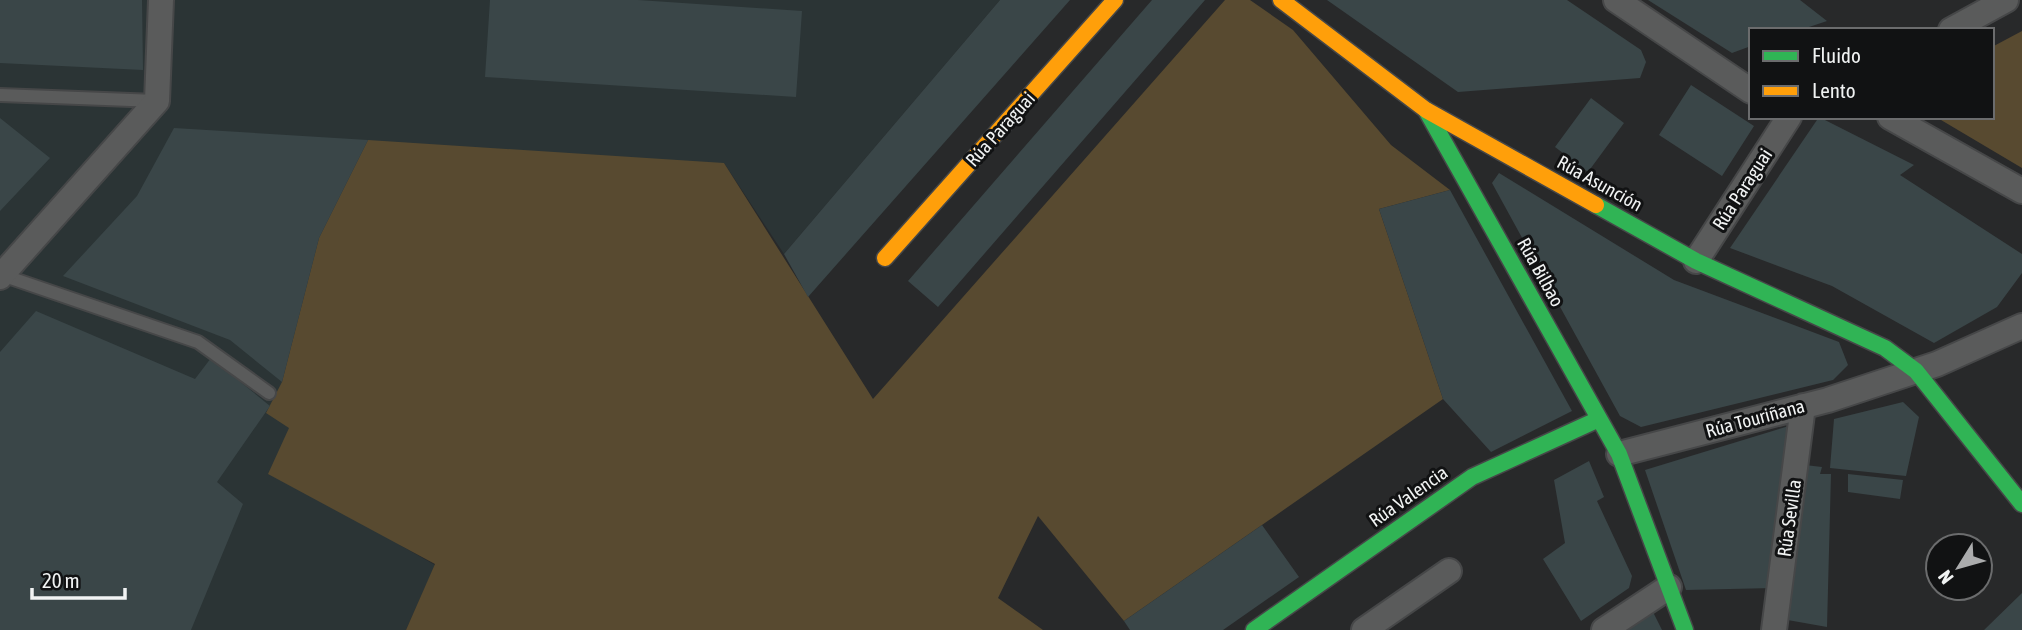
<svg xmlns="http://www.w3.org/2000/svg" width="2022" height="630" font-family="'Asap Condensed',sans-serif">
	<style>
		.built { fill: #2b3435 }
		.green { fill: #584a30 }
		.building { fill: #3a4648 }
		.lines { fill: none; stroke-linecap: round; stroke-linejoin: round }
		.lane-casing { stroke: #464748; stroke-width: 16 }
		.street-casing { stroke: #464748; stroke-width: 28 }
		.fast-casing { stroke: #464748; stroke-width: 19 }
		.slow-casing { stroke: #464748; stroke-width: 19 }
		.lane { stroke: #5a5b5b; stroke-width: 12 }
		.street { stroke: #5a5b5b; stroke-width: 24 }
		.fast { stroke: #30b455; stroke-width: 16 }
		.slow { stroke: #ff9f0a; stroke-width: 16 }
		.labels { text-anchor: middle; stroke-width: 6; stroke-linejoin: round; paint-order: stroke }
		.street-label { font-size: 19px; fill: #f1f3f3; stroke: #111213 }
	</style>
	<rect width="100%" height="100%" fill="#28292a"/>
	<path class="built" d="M0 0H1000L784 254 724 163 400 545 435 565 406 630H0Z"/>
	<path class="green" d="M1225 0H1250L1293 30 1391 145 1450 190 1379 209 1443 399 1124 621 1038 516 998 598 1043 630H406L435 564 268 474 289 428 266 413 282 382 319 238 368 140 724 163 873 399Z
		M2022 31V168L1936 117H1992V47Z"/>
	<path class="building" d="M0 0H142L143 70 0 63Z
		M490 0H638L802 11 796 97 485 77Z
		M1000 0H1070L808 297 784 254Z
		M1152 0H1205L938 307 908 281Z
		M1327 0H1567L1641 50 1646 62 1640 78 1458 92Z
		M1648 0H1800L1827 21 1800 30H1751V46L1732 53Z
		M1691 85 1754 126 1722 176 1659 135Z
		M1591 98 1624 123 1588 172 1555 147Z
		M1819 117 1914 165 1900 175 2022 254V273L1997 307 1934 343 1832 286 1730 248Z
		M0 118 50 158 0 211Z
		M174 128 368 140 319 238 282 382 230 340 63 276 137 196Z
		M1499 173 1674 280 1839 342 1848 365 1833 380 1641 427 1620 416 1492 183Z
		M1450 190 1572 411 1491 452 1443 399 1379 209Z
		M36 311 195 379 211 358 270 406 217 482 243 504 191 630H0V352Z
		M1903 402 1919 417 1906 476 1830 468 1834 419Z
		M1789 426 1773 588 1686 590 1645 470Z
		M1589 461 1604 497 1597 501 1632 576 1629 588 1581 621 1543 559 1565 543 1554 480Z
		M1805 465 1822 467 1820 474H1831L1827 627 1782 619Z
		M1848 474 1903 480 1900 499 1848 492Z
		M1262 525 1299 577 1223 630H1130L1124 621Z
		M2022 593V630H1984Z
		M1653 612 1662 630H1626Z"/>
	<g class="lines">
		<g class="lane-casing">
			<path id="lane" d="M0 95 157 101
				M2 275 198 342 269 393"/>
		</g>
		<g class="street-casing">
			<path id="street" d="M1616 0 1751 91
				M1951 30 2006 0
				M1890 117 2022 191
				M1696 261 1789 117
				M0 277 157 101 161 0
				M1619 454 1828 400 1937 364 2022 326
				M1364 630 1449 571
				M1604 630 1669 587
				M1774 630 1803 406"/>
		</g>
		<g class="fast-casing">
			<path id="fast" d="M1426 110 1619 454 1685 630
				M1596 205 1696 261 1885 348 1916 371 2022 504
				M1254 630 1472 477 1599 419"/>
		</g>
		<g class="slow-casing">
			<path id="slow" d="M1281 0 1426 110 1596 205
				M885 258 1115 0"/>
		</g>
		<use href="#lane" class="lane"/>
		<use href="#street" class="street"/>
		<use href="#fast" class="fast"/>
		<use href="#slow" class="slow"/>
	</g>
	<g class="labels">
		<g class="street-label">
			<text transform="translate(1000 129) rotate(-48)" y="7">Rúa Paraguai</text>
			<text transform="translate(1600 183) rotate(29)" y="7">Rúa Asunción</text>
			<text transform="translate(1742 189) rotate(-57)" y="7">Rúa Paraguai</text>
			<text transform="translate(1541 272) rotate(61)" y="7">Rúa Bilbao</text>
			<text transform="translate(1755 418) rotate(-15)" y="7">Rúa Touriñana</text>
			<text transform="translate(1408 496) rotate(-35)" y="7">Rúa Valencia</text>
			<text transform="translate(1789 518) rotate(-82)" y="7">Rúa Sevilla</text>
		</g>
	</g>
	<rect x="1749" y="28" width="245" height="91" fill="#111213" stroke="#6b6c6d" stroke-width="2"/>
	<rect x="1763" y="51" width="35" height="10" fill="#30b455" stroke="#6b6c6d" stroke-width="2"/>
	<text x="1812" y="63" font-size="21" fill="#f1f3f3">Fluido</text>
	<rect x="1763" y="86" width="35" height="10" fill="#ff9f0a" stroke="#6b6c6d" stroke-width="2"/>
	<text x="1812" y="98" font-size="21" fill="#f1f3f3">Lento</text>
	<g transform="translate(1959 567) rotate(233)"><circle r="33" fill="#111213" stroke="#6b6c6d" stroke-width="2"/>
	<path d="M0-5L12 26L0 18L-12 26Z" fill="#abacad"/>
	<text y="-10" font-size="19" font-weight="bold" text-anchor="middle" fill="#f1f3f3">N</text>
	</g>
	<path d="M32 588v10h93v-10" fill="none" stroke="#f1f3f3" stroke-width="3.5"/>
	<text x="42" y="588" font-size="21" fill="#f1f3f3" stroke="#111213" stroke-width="5" paint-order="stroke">20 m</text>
</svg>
